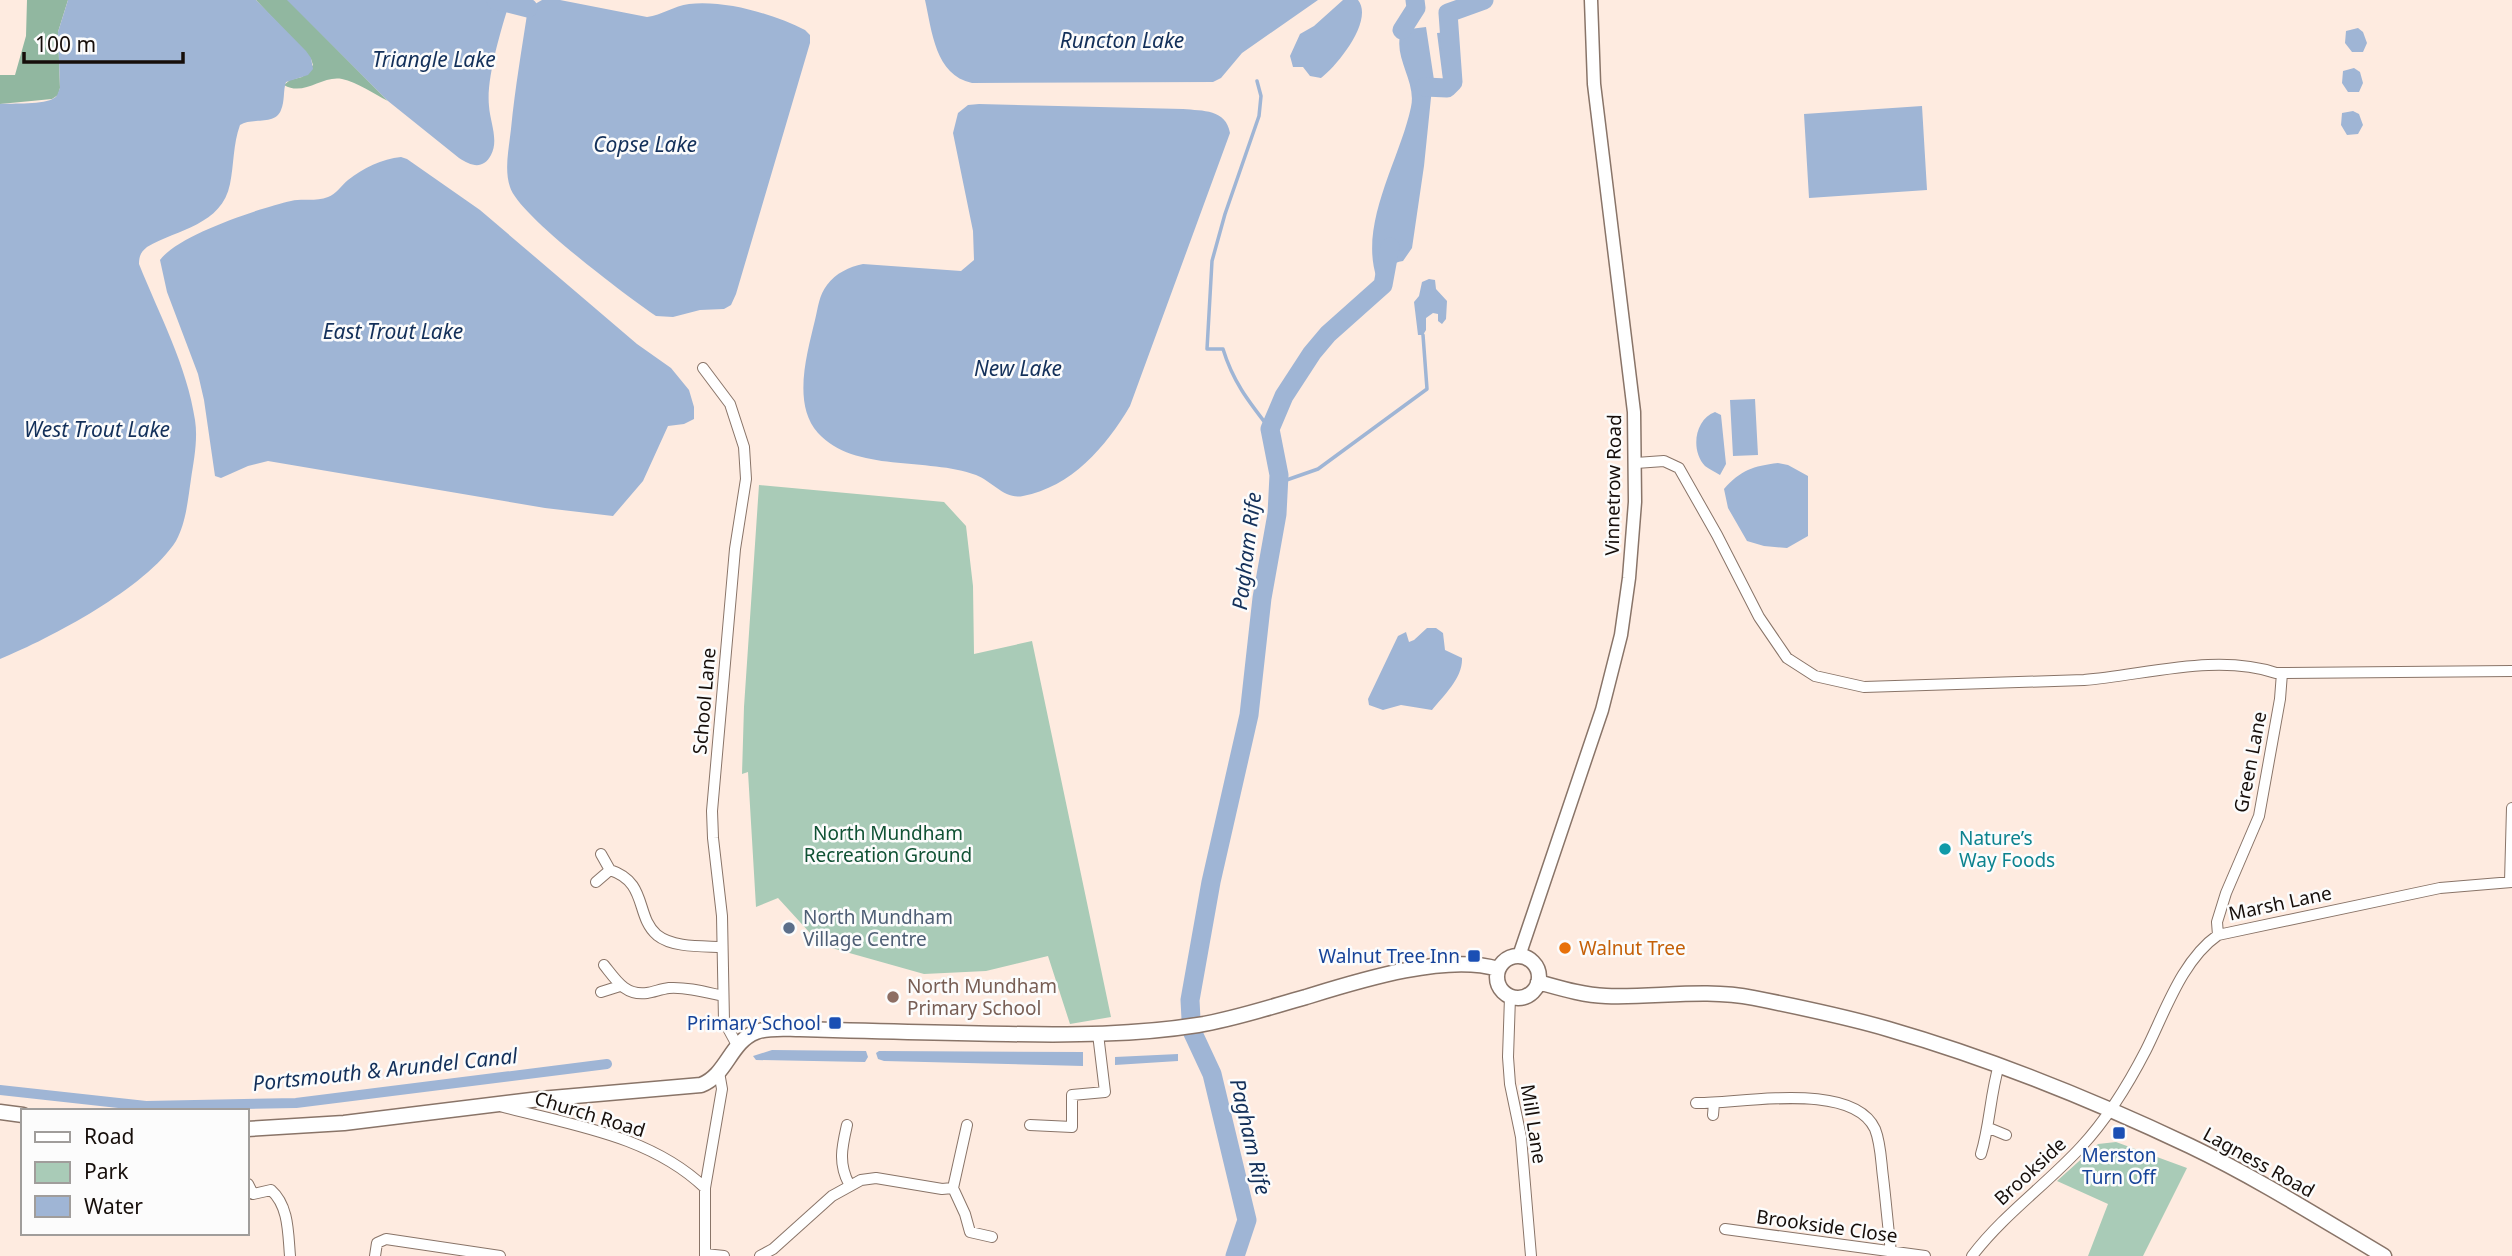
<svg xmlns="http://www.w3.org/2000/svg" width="2512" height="1256" font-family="'Noto Sans',sans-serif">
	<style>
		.green { fill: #a9cbb7 }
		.forest { fill: #91b7a0 }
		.water { fill: #9fb5d5 }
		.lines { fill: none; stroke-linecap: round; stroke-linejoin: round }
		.stream { stroke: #9fb5d5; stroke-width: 3.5 }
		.canal { stroke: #9fb5d5; stroke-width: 10 }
		.river { stroke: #9fb5d5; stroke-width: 19 }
		.minor-casing { stroke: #897468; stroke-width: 12 }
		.tertiary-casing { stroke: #897468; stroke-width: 15 }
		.secondary-casing { stroke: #897468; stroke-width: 17 }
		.minor { stroke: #fff; stroke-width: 10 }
		.tertiary { stroke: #fff; stroke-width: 12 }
		.secondary { stroke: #fff; stroke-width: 14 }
		.culture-dot { fill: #0f9aa8; stroke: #fcfcfc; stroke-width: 2.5 }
		.service-dot { fill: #5c6f8a; stroke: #fcfcfc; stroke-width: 2.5 }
		.food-dot { fill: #e8710a; stroke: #fcfcfc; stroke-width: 2.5 }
		.transit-dot { fill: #1a4fb4; stroke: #fcfcfc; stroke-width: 2.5 }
		.education-dot { fill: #8d6e63; stroke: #fcfcfc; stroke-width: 2.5 }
		.labels { text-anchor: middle; stroke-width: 5; stroke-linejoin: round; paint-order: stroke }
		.street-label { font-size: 19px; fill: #160e0a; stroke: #fcfcfc }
		.park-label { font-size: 19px; fill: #105234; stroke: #fcfcfc }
		.culture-label { font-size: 19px; fill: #0d838f; stroke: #fcfcfc; text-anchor: start }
		.service-label { font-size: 19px; fill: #4e5e75; stroke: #fcfcfc; text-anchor: start }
		.food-label { font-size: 19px; fill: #c56008; stroke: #fcfcfc; text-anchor: start }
		.transit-label { font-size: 19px; fill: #164399; stroke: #fcfcfc; text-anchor: end }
		.education-label { font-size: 19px; fill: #785e54; stroke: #fcfcfc; text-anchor: start }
		.water-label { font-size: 21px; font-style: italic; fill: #13305a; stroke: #fcfcfc }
	</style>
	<rect width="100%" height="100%" fill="#feebe0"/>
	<path class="green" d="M759 485 944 502 966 526 973 586 974 654 1032 641 1111 1017 1070 1024 1048 956 986 971 924 974 821 945 778 898 756 907 748 772 742 774 744 707Z
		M2116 1142 2187 1168 2143 1256H2088L2108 1204 2057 1181 2098 1144Z"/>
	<path class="forest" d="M27 0H68L58 32 60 88 58 95 52 99 0 104V75H15L26 36Z
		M256 0H288L388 101C374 94 357 82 342 79 322 75 304 97 284 85L290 80 302 77 313 65 311 59Z"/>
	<path class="water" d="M68 0H256L306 51 311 58 313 69 308 75 286 82C283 90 285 101 281 110 275 126 252 117 240 125 233 144 234 165 230 184 222 225 178 229 147 247 141 252 139 256 139 264 159 314 187 366 195 420 198 439 194 460 191 479 188 499 186 523 176 541 146 588 51 638 0 659V104C12 103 45 105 54 98 58 96 58 92 60 88L58 32Z
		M287 0H508L509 4C501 30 486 79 489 106 490 122 499 140 491 155 483 170 471 166 459 158L388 101Z
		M542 0H560L647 17C662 15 674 6 689 4 726 0 773 14 805 30L810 35V43L736 294 731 305 724 309 700 310 673 317 656 316C628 297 518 215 510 187 504 169 509 148 511 129 515 88 522 48 528 8Z
		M925 0H1318L1242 53 1221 78 1213 82 972 83C935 75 932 31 925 0Z
		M1343 0H1358C1374 20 1338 65 1321 78L1310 76 1303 67H1293L1290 56 1300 34 1314 26Z
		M1426 27 1434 80H1443L1437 33 1449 32 1453 82 1447 88H1432L1424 166 1412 248 1403 261C1392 263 1386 267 1384 279H1377C1358 224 1400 160 1411 107 1417 80 1391 56 1402 30Z
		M2358 28 2363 32 2367 43 2363 52H2352L2345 43 2346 31Z
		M2354 68 2360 72 2363 83 2359 92H2348L2342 83 2343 71Z
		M979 104 1183 109C1203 111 1226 109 1230 133L1130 406C1106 447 1071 487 1023 496 1005 500 992 481 976 475 928 457 854 473 818 433 792 404 807 354 815 320 818 308 819 295 827 285 836 273 849 267 863 264L961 271 974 260 973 231 953 133 958 113 968 105Z
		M1922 106 1927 190 1809 198 1804 114Z
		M2353 111 2359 114 2363 125 2358 134 2347 135 2341 125 2342 113Z
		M401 157 407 159 480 210 637 344 671 368 689 390 694 407V419L684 424 668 426 643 481 613 516 545 508 268 461 248 466 221 478 215 476 204 400 198 374 167 292 160 260C178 235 260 208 291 201 302 198 316 202 328 197 336 194 341 186 348 180 363 168 382 159 401 157Z
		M1429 279 1435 280 1436 289 1447 301 1446 319 1442 324 1438 321V314L1433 313 1426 318V330L1423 335H1418L1414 302 1419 296 1422 282Z
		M1755 399 1758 455 1733 456 1730 400Z
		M1715 412 1721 415 1726 464 1720 475C1715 472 1709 469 1705 466 1690 450 1695 419 1715 412Z
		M1778 463 1788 465 1808 476V536L1787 548 1764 546 1747 541 1728 508 1724 489C1741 470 1753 466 1778 463Z
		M1427 628H1436L1443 633 1445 650 1462 658C1463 678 1444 695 1432 710L1401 705 1383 710 1369 705 1368 699 1398 636 1406 632 1409 642 1414 640Z
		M772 1050 866 1051 868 1057 865 1062 756 1060 753 1056Z
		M879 1051 1083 1052V1066L884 1061 878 1059 876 1053Z
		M1178 1054V1061L1115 1065V1057Z"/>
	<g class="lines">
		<path class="stream" d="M1257 81 1261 96 1259 116 1225 214 1212 261 1207 349H1223C1233 382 1249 402 1270 429
			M1278 483 1318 469 1427 389 1423 335"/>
		<path class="canal" d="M0 1090 146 1106 296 1103 607 1064"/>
		<path class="river" d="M496 0 528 8
			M1402 30 1416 8 1415 0
			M1425 87 1447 88 1453 82 1448 13 1484 0
			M1191 1019 1190 1000 1211 882 1249 715 1262 598 1277 514 1279 475 1270 429 1284 396 1312 353 1328 334 1383 285 1390 247
			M1192 1031 1212 1074 1247 1220 1235 1256"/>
		<g class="minor-casing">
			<path id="minor" d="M703 368 730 404 744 447 746 479 735 549 712 811 713 838 722 916 724 1021 737 1045
				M1636 463 1664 461 1679 468 1717 535 1759 617 1787 658 1815 676 1864 687 2084 680C2145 675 2217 653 2276 673L2512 671
				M601 854 610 870
				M596 882 610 870C648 882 635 916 657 935 673 948 703 946 722 947
				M2510 882 2512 808
				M2218 935 2217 922 2226 893 2259 816 2280 699 2282 673
				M604 965C616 980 625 996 647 993 654 992 661 989 669 988 687 987 705 992 723 996
				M601 992 620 986
				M1510 997 1508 1057 1510 1084 1521 1137 1531 1256
				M1696 1103C1739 1104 1852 1080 1875 1129 1881 1144 1881 1162 1883 1177 1886 1202 1888 1227 1891 1252
				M500 1106C570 1125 650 1135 705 1188
				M1713 1115 1714 1103
				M847 1125C842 1147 838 1163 849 1184
				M1030 1125 1072 1127V1095L1105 1092 1098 1034
				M1989 1128 2006 1135
				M1981 1154C1990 1125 1990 1095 1999 1065
				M248 1184 253 1194 271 1190C289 1206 288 1233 290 1256
				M953 1188 965 1214 970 1232 992 1237
				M1725 1229 1925 1256
				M705 1254 724 1256
				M375 1256 377 1243 386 1239 500 1256
				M705 1256V1188L722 1089 719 1072
				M760 1256 773 1249 832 1196 861 1180 876 1178 942 1189 953 1188 967 1125
				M1972 1256C2003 1215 2046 1185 2081 1147 2107 1119 2128 1085 2146 1050 2165 1012 2182 960 2218 935L2440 888 2512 882"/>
		</g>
		<g class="tertiary-casing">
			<path id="tertiary" d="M1519 956 1602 710 1621 635 1629 578 1635 502 1634 412 1594 84 1591 0"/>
		</g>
		<g class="secondary-casing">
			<path id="secondary" d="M1497 977a21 21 0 1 1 42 0a21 21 0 1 1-42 0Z
				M1538 982C1560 988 1582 995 1606 996 1655 998 1704 988 1754 998 1799 1007 1844 1016 1888 1029 1992 1059 2093 1100 2190 1146 2257 1178 2320 1218 2384 1256
				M0 1112 23 1115
				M247 1129 344 1123 540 1099 701 1085C727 1075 730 1042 756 1032 769 1027 786 1029 800 1029 869 1031 938 1033 1008 1034 1071 1035 1135 1035 1198 1025 1235 1019 1270 1007 1306 997 1358 981 1446 953 1498 969"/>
		</g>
		<use href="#minor" class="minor"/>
		<use href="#tertiary" class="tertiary"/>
		<use href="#secondary" class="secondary"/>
	</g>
	<circle class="culture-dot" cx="1945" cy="849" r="7"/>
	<circle class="service-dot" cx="789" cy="928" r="7"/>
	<circle class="food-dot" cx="1565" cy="948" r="7"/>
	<g class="transit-dot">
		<rect x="1467" y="949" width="14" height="14" rx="3.5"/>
		<rect x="828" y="1016" width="14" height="14" rx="3.5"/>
		<rect x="2112" y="1126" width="14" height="14" rx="3.5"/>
	</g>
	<circle class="education-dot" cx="893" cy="997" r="7"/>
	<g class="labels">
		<g class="street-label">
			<text transform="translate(1613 485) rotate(-89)" y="7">Vinnetrow Road</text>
			<text transform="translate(704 701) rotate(-85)" y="7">School Lane</text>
			<text transform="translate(2250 762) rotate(-79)" y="7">Green Lane</text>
			<text transform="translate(2280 903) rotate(-12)" y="7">Marsh Lane</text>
			<text transform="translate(590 1114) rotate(17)" y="7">Church Road</text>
			<text transform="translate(1534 1124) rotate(81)" y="7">Mill Lane</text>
			<text transform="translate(2259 1162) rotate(29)" y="7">Lagness Road</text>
			<text transform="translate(2030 1171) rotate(-43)" y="7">Brookside</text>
			<text transform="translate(1827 1226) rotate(8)" y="7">Brookside Close</text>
		</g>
		<g class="park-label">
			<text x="888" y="840">North Mundham<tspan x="888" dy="22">Recreation Ground</tspan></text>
		</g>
		<g class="culture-label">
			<text x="1959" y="845">Nature’s<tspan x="1959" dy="22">Way Foods</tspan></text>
		</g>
		<g class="service-label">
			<text x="803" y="924">North Mundham<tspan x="803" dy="22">Village Centre</tspan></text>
		</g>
		<g class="food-label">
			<text x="1579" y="955">Walnut Tree</text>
		</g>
		<g class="transit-label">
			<text x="1460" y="963">Walnut Tree Inn</text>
			<text x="821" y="1030">Primary School</text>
			<text x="2119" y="1162" text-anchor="middle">Merston<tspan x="2119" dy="22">Turn Off</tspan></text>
		</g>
		<g class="education-label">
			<text x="907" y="993">North Mundham<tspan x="907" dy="22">Primary School</tspan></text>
		</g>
		<g class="water-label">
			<text x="1122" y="48">Runcton Lake</text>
			<text x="434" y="67">Triangle Lake</text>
			<text x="645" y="152">Copse Lake</text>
			<text x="393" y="339">East Trout Lake</text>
			<text x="1018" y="376">New Lake</text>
			<text x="97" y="437">West Trout Lake</text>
			<text transform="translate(1247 551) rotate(-83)" y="7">Pagham Rife</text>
			<text transform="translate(385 1070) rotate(-6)" y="7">Portsmouth &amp; Arundel Canal</text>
			<text transform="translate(1250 1137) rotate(77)" y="7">Pagham Rife</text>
		</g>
	</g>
	<rect x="21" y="1109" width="228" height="126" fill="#fcfcfc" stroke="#a09d9b" stroke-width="2"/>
	<rect x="35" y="1132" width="35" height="10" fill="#ffffff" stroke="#a09d9b" stroke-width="2"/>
	<text x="84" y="1144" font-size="21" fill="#160e0a">Road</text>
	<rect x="35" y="1162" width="35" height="21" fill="#a9cbb7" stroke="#a09d9b" stroke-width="2"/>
	<text x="84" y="1179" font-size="21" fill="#160e0a">Park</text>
	<rect x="35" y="1196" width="35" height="21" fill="#9fb5d5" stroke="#a09d9b" stroke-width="2"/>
	<text x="84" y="1214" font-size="21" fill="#160e0a">Water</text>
	<path d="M24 52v10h159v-10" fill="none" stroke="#160e0a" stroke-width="3.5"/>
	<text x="35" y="52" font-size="21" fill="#160e0a" stroke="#fcfcfc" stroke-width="5" paint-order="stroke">100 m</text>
</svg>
